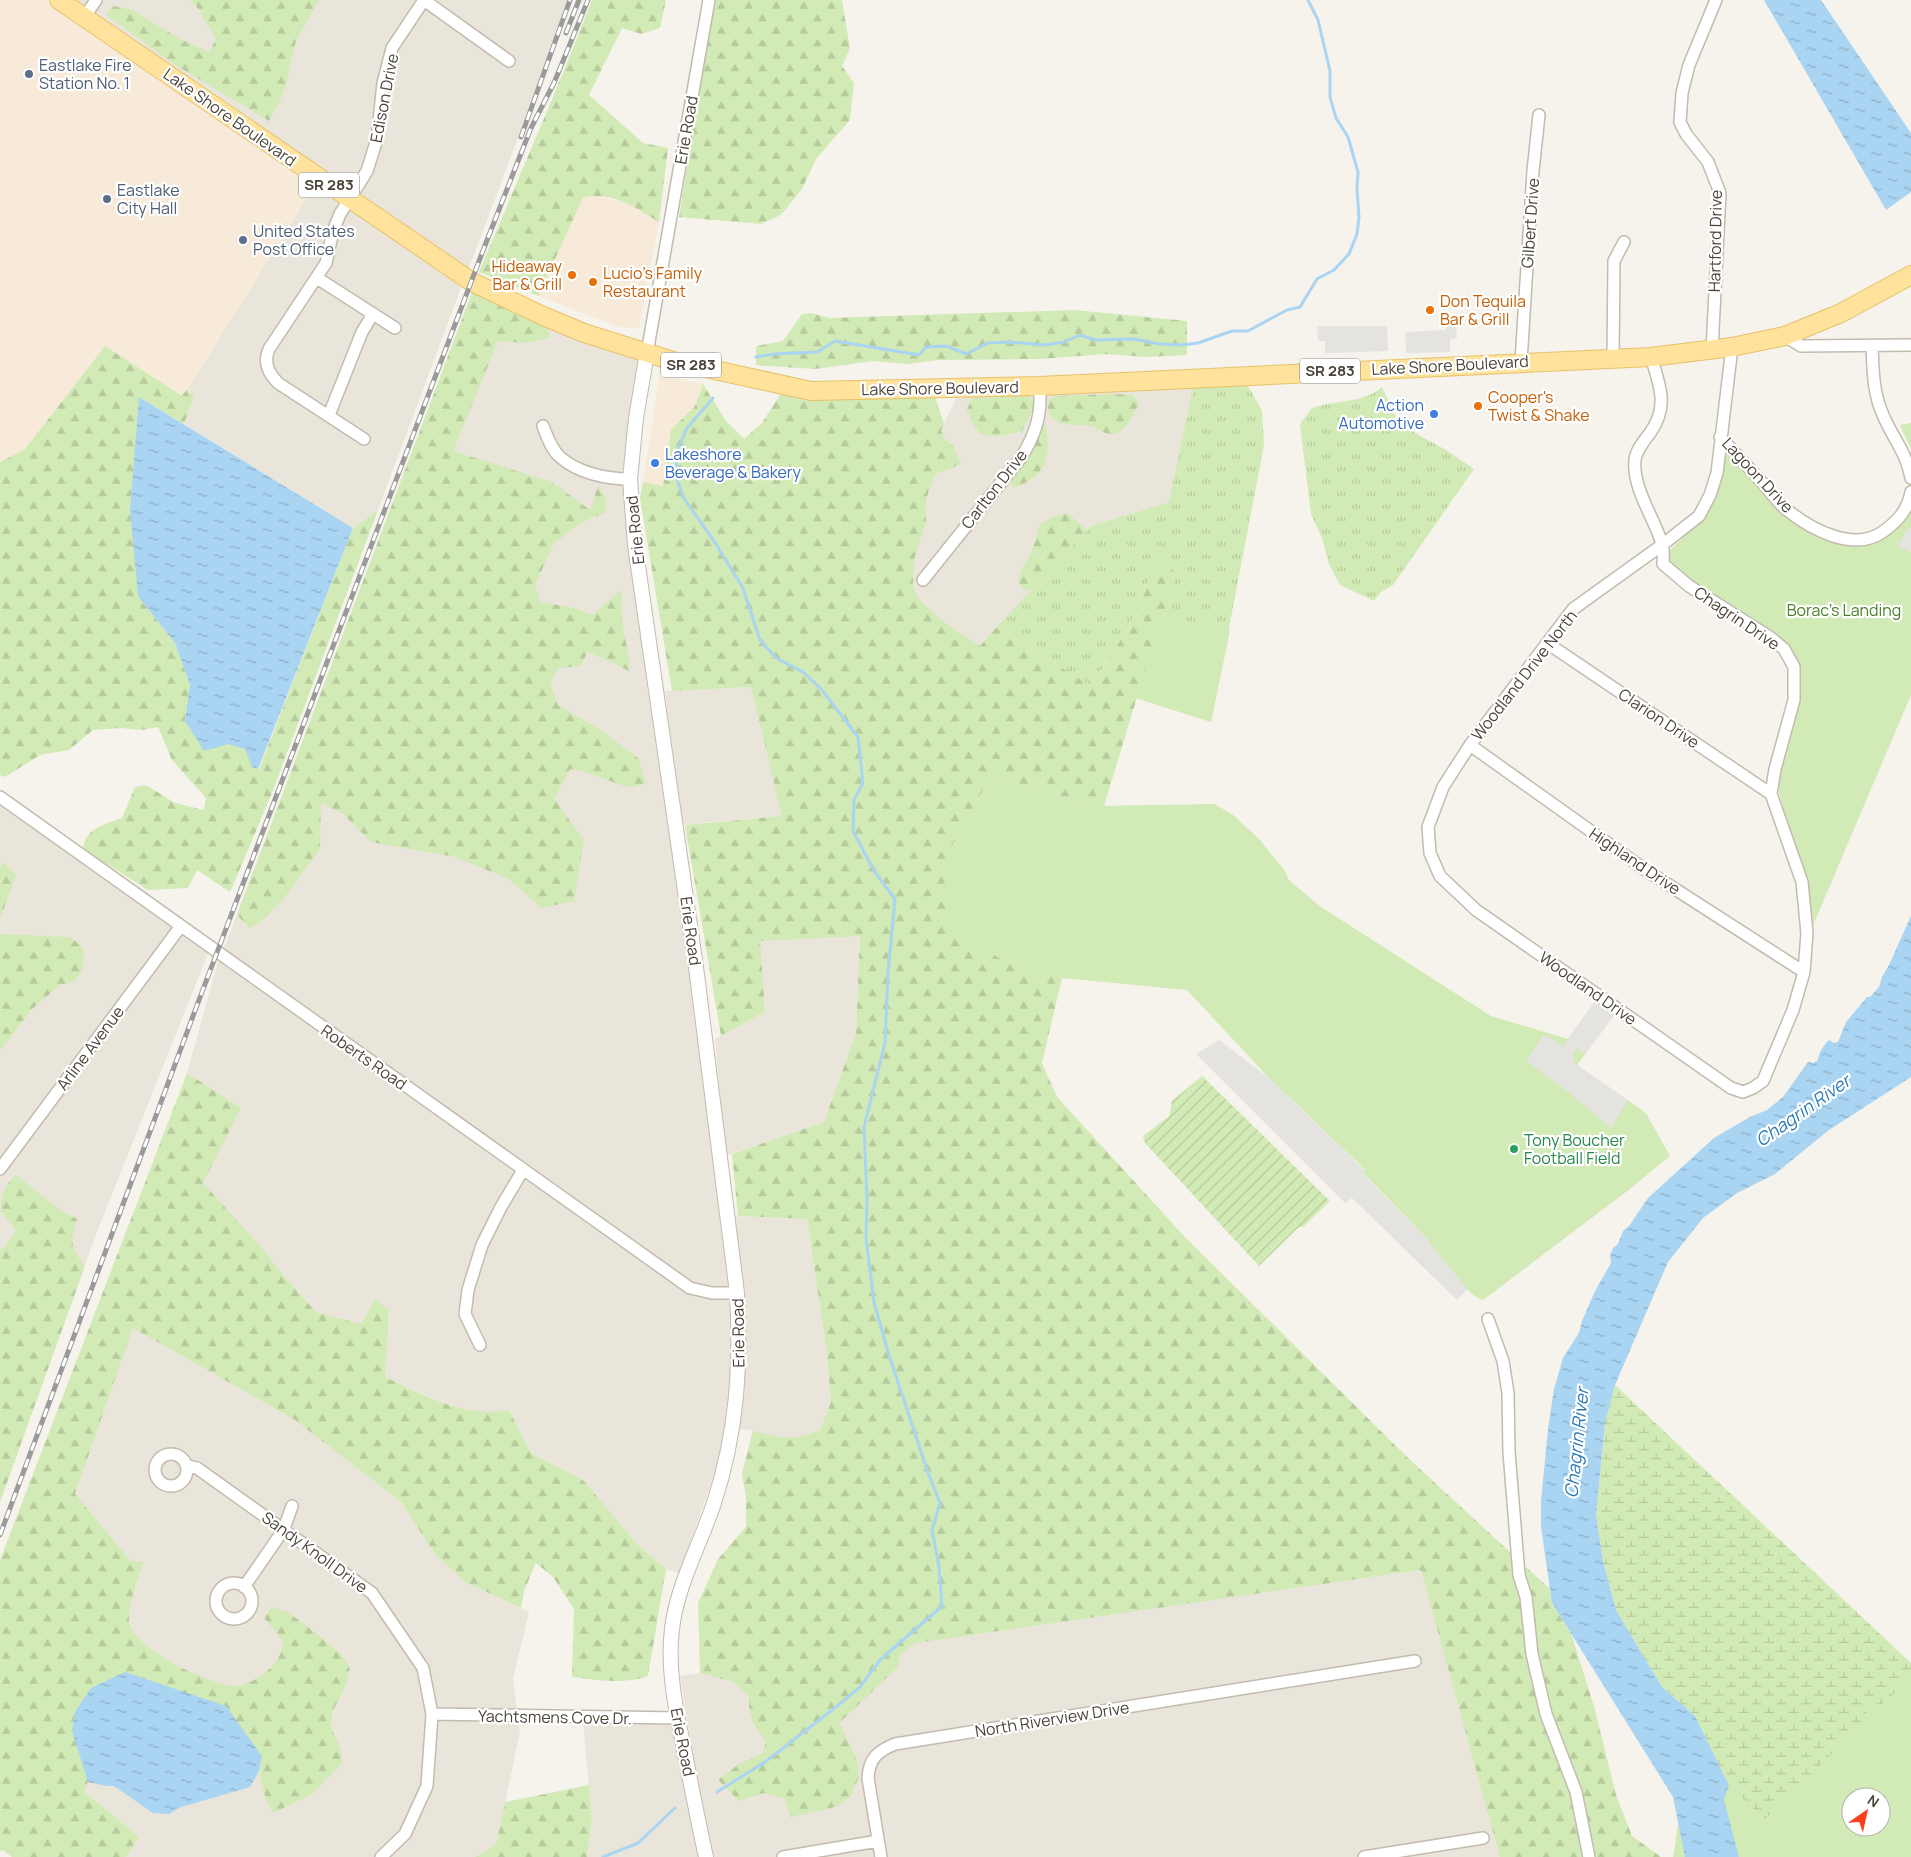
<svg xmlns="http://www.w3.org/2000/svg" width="1911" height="1857" font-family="Manrope,sans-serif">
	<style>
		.residential { fill: #eae5da }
		.commercial { fill: #f7ead8 }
		.grass { fill: url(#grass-tufts) }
		.forest { fill: url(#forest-firs) }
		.wetland { fill: url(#wetland-marsh); fill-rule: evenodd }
		.park { fill: #d2eab5; fill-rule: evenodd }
		.garden { fill: url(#garden-furrows) }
		.parking { fill: #e5e3e0 }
		.water { fill: url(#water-ripples) }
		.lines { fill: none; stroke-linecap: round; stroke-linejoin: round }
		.stream { stroke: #a9d4f2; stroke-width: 3 }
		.minor-casing { stroke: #c2bbae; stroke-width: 14 }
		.tertiary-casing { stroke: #c2bbae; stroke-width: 16 }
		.primary-casing { stroke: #e6c16a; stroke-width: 20 }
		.minor { stroke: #fff; stroke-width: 11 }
		.tertiary { stroke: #fff; stroke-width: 14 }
		.primary { stroke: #ffe39c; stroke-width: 18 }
		.rail-casing { stroke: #9a9a9a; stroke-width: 5 }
		.rail { stroke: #fff; stroke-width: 3; stroke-dasharray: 9; stroke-linecap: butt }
		.service-dot { fill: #5c6f8a; stroke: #fff; stroke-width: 2 }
		.food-dot { fill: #e8710a; stroke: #fff; stroke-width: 2 }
		.shop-dot { fill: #3f7fe0; stroke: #fff; stroke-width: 2 }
		.leisure-dot { fill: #2e9e5b; stroke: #fff; stroke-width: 2 }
		.labels { text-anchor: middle; stroke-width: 4.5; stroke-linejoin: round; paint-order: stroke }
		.shield { fill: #fff; stroke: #817c74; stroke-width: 1 }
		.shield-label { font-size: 15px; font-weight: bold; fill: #4b4439 }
		.service-label { font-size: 16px; fill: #4e5e75; stroke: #fff; text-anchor: start }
		.street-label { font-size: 16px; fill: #4b4439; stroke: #fff }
		.food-label { font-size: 16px; fill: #c56008; stroke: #fff; text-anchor: start }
		.shop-label { font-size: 16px; fill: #366cbe; stroke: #fff; text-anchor: end }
		.park-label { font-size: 16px; fill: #4a7f2a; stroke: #fff }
		.leisure-label { font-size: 16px; fill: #27864d; stroke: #fff; text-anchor: start }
		.water-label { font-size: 18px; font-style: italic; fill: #2e7ab2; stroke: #fff }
	</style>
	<defs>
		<pattern id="grass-tufts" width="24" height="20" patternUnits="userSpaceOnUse" patternTransform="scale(1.25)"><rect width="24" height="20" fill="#d2eab5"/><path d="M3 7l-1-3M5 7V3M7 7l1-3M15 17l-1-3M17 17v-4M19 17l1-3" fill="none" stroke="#b6ca9c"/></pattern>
		<pattern id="forest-firs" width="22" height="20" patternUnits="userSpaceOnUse" patternTransform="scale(1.25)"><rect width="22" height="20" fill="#d2eab5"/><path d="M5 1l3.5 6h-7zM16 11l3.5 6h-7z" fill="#b6ca9c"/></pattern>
		<pattern id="wetland-marsh" width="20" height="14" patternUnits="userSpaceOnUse" patternTransform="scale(1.25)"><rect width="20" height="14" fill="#d2eab5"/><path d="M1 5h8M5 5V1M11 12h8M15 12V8" fill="none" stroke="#b6ca9c"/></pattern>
		<pattern id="garden-furrows" width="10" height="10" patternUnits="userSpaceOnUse" patternTransform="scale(1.25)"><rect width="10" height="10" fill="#d2eab5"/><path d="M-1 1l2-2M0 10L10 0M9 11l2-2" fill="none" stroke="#b6ca9c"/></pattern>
		<pattern id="water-ripples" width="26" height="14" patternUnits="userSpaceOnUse" patternTransform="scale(1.25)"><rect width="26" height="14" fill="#a9d4f2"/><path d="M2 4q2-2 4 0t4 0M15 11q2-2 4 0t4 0" fill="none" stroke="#8caec5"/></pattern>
	</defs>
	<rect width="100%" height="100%" fill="#f6f3ec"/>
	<path class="residential" d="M72 0H570L467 273Z
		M315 185 462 285 378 510 353 528 184 424 194 397 187 389Z
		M473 290 642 357 625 473 732 1289H715L692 1284 223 951Z
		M1193 387 1169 502 1091 526 963 665 868 576 958 395Z
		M752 687 782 816 679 825 665 691Z
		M0 802 209 951 95 1237 0 1502Z
		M860 935 856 1033 824 1122 725 1156 715 1039 765 1012 759 941Z
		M219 958 688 1289 735 1297 737 1344 728 1419 720 1459 679 1573 666 1569 638 1545 583 1480 531 1453 509 1410 496 1413 466 1411 445 1404 385 1377 389 1310 375 1299 361 1324 316 1312 283 1275 264 1250 203 1183 241 1108 187 1073Z
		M731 1216 807 1219 826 1346 831 1402 820 1431 807 1436 788 1438 771 1437 753 1430 739 1429 744 1381 742 1292Z
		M133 1328 295 1420 401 1502 435 1554 465 1582 529 1612 513 1679 520 1733 493 1857H126L139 1837 42 1755 131 1561 75 1494Z
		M1422 1570 1500 1857H710L680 1676Z
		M583 1723H673L703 1857H587L592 1819Z"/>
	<path class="commercial" d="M0 0H46L315 185 183 397 105 346 25 449 0 462Z
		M596 195 630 204 659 222 639 328 620 327 538 296 583 198Z
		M660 374 703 384 695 406 671 431 663 486 643 482Z"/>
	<path class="grass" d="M1224 384 1248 386 1262 411 1264 445 1211 722 1136 698 1166 615 1176 573 1161 559 1145 587 1129 627 1091 686 997 627 1091 526 1169 502 1193 387Z
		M1382 387 1399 424 1446 450 1474 469 1393 585 1381 592 1374 601 1340 585 1329 564 1322 538 1311 514 1300 424 1312 408 1322 405 1358 399 1374 393Z"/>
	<path class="forest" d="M190 0H319L296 41 286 83 280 101 269 121 177 66 107 16 109 10 113 6 132 10 180 39 209 52 216 39 197 7Z
		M592 0H666L660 28 641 34 622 28 589 95 643 143 668 148 659 222C636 208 611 190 583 198L538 296 479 272C517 181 557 91 592 0Z
		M714 0H842L850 48 842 66 854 83 850 120 816 159 802 189 781 215 761 224 679 217Z
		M473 290 544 323 551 337 529 343 498 341 453 451 552 482 590 510 598 486 606 497V512L584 521 554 543 535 585 540 602 575 608 592 615 621 590 622 623 629 657V671L609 661 588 652 580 666 559 668 550 682 558 705 599 729 638 758 646 783 630 788 582 771 570 769 554 799 584 840 574 901 541 908 509 879 455 857 371 842 343 814 321 803 320 849 282 901 259 923 250 928 237 915Z
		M1074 310 1187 321V355L1147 357 1105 354 1041 359 939 360 907 364 873 361 815 369 756 365V346L783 341 802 314 811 313 829 318Z
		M105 346 182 396 187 389 194 397 184 424 139 397 138 596 175 643 190 685 185 721 228 744 246 749 252 767 259 769 353 528 378 510 272 793 230 892 197 870 188 888 148 890 83 849C85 828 105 824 122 818L135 787 146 785 175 803 204 810 206 798 172 760 158 727 141 730 121 728 93 730 69 750 40 755 5 777 0 775V462L25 449Z
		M703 384 726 421 744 439 762 423 780 395 861 398 910 394 935 397 944 424 941 430 944 438 953 446 961 464 935 474 926 499V522L914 560 913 584 917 597 941 620 980 646 997 627 1091 686 1129 627 1145 587 1161 558 1176 573 1166 616 1162 615 1104 806H1095L991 776 942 864 1045 973H1050L1062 978 1042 1063 1057 1097 1184 1236 1407 1457 1550 1589 1552 1603 1572 1636 1595 1710 1616 1795 1632 1836 1661 1857H1500L1421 1570 915 1643 901 1654 897 1668 839 1723 857 1760 859 1777 851 1795 839 1806 791 1817 785 1799 764 1793 739 1801 718 1780 739 1764 763 1753 766 1741C754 1726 748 1717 749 1697L734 1682 700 1673 698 1603 718 1559 746 1527V1497L742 1474 753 1430C778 1439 794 1441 820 1430L831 1402 826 1346 807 1219 738 1216 732 1154 824 1122 856 1033 860 936 760 941 765 1012 721 1036 685 825 782 816 751 687 672 691 640 498 643 482 663 486 671 430 695 406Z
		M1114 394 1133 395 1139 404C1133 413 1129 427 1119 432 1105 438 1101 428 1090 426 1070 423 1045 429 1048 400L1056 396Z
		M1029 396 1035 404 1022 431C1007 435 995 438 980 434L972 422 967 409 972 398Z
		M1040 421 1045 423C1052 457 1047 476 1013 488 1007 480 1016 462 1023 455 1026 452 1031 451 1033 448 1039 441 1040 429 1040 421Z
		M1067 513 1087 530 1032 590H1024L1018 581 1021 571 1032 551 1040 524 1055 516Z
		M4 862 16 875 0 919V867Z
		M0 934 69 937 78 943 84 950 83 968 75 981 60 985 31 1010 0 1051Z
		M187 1073 241 1108 203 1183 264 1250 283 1275 316 1312 361 1324 375 1299 389 1310 385 1377C425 1395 464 1419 509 1410L531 1453 583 1480 638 1545 666 1569 648 1676C624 1685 597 1680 572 1677L574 1609 553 1577 536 1563 524 1591 521 1608 465 1582 435 1554 401 1502 295 1420 133 1328 75 1494 131 1561 144 1562C138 1577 128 1605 129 1621 131 1648 211 1686 236 1686 253 1686 290 1659 281 1639 277 1632 269 1624 264 1618L271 1607 288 1612 321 1637 342 1655 350 1669 346 1685 332 1712 331 1727 340 1747 342 1763 312 1794 273 1813C262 1793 258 1778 262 1756L82 1760 88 1782 84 1791 139 1837 126 1857H12L6 1852 0 1850V1560Z
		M16 1175 60 1210 77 1219C71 1243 69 1246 85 1266L0 1502V1252L16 1231C12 1224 4 1217 1 1211 0 1196 6 1183 16 1175Z
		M589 1785 592 1819 587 1857H476L496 1844 505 1802Z"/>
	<path class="wetland" d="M1615 1385 1911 1663V1857L1764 1820 1729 1785 1695 1716 1662 1687 1616 1610 1603 1561 1596 1515 1605 1423ZM1851 1797H1881V1827H1851Z"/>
	<path class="park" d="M1911 423V449L1900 425Z
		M1727 455 1734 456 1796 522 1869 541 1886 537 1903 523 1911 508V695L1812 928 1779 793 1780 767 1791 728 1800 686 1798 666 1793 652 1778 638 1684 575 1670 563 1668 552 1705 516 1723 459Z
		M1162 615 1230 631 1211 722 1136 698Z
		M991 776 1095 806 1214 804 1232 814 1260 840 1285 871 1289 880 1318 905 1491 1016 1568 1039 1596 1000 1615 1014 1577 1065 1646 1113 1670 1156 1626 1192 1483 1300C1463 1294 1438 1251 1423 1235 1404 1214 1383 1194 1363 1173L1364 1169 1269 1078 1187 990 1062 978C1050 973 1047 972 1036 980L952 930 942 864Z
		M1911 1677V1857H1673L1691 1745 1764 1820 1867 1719 1865 1696 1880 1707ZM1851 1797H1881V1827H1851Z"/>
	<path class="garden" d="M1202 1076 1330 1201 1303 1227H1299L1259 1266 1145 1143 1143 1136 1169 1116 1172 1101Z"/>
	<path class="parking" d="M1446 320H1456L1457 338 1450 339V352L1406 353 1405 332 1446 330Z
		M1317 326H1387L1388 351 1325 353V341H1318Z
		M1911 527V552L1898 546 1907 530Z
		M1596 1000 1615 1014 1585 1054 1577 1048 1573 1054 1575 1064 1628 1100 1611 1128 1566 1090 1526 1061 1544 1034 1563 1046Z
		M1219 1040 1269 1078 1364 1170 1363 1174 1424 1236 1467 1289 1457 1300 1352 1198 1345 1203 1196 1054Z"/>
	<path class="water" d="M1764 0H1821L1911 133V192L1886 210Z
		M139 397 353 528 258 769 252 767 245 749 228 744 204 751 185 721 190 685 175 643 138 596 130 510Z
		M1911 916V1077L1829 1130 1775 1174 1737 1193 1703 1218 1668 1262 1615 1385 1605 1423 1596 1515 1603 1561 1616 1610 1662 1687 1695 1716 1729 1785 1724 1800 1739 1857H1685L1673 1797 1552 1603 1541 1527V1501L1548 1429 1554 1389 1563 1358 1579 1333 1582 1321 1595 1291 1611 1263 1610 1255 1613 1248 1618 1244 1623 1231 1629 1226 1648 1198 1714 1138 1750 1117 1767 1110 1783 1097 1808 1062 1813 1063 1818 1060C1818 1054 1825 1043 1829 1040L1834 1043 1838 1042 1846 1022 1867 997H1870L1879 987 1882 977 1889 965Z
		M125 1672 226 1706 262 1756 259 1771 250 1787 181 1807 169 1814 153 1813 114 1786H106L88 1782 72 1731 75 1712 91 1688Z"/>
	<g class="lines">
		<path class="stream" d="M756 357 775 354 817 352 835 341 919 355 926 347 946 346 966 354 988 343 1010 342 1045 345 1064 342 1080 335 1095 340 1134 339 1159 344 1182 345 1198 343 1232 331H1248L1287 310 1300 307 1317 279 1334 270 1349 254 1357 234 1359 218 1357 188 1358 172 1348 137 1336 118 1330 97V71L1318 20 1308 0
			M713 398 687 428 677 451 676 476 683 497 714 541 743 588 760 640 776 658 803 672 822 690 858 737 863 783 854 800 853 831 874 871 895 899 888 973 885 1043 864 1127 867 1199 866 1239 874 1302 888 1352 927 1470 940 1503 932 1530 939 1567 942 1606 880 1660 860 1687 836 1707 765 1762 717 1792
			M603 1857 638 1843 675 1808"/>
		<g class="minor-casing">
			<path id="minor" d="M424 0 509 61
				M84 18 96 0
				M317 278 395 328
				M1785 336 1801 346 1911 345
				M1872 346C1873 370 1873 393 1883 415 1893 439 1906 451 1911 478
				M1712 350 1720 193 1708 162 1686 134 1680 122 1682 93 1689 65 1716 0
				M647 353 709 0
				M1613 357 1614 261 1624 242
				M1651 357C1660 386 1669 406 1650 433 1644 441 1636 450 1635 460 1632 488 1655 519 1662 544 1664 550 1663 558 1663 564L1689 586 1771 638 1784 649 1794 667V700L1775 769 1771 794 1802 882 1807 933 1804 972 1793 1010 1763 1081 1753 1088 1743 1092 1731 1088 1476 910 1440 876 1430 853 1428 827 1443 787 1470 745 1573 609 1662 545 1699 516 1710 495 1717 473 1732 347
				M1521 362 1533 171 1539 115
				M329 415 362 332 373 314
				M543 426C547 436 551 449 560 457 578 473 606 479 630 479
				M1720 437C1736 454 1751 470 1766 487 1773 495 1779 504 1787 510 1812 530 1855 553 1884 531 1899 520 1908 509 1911 492
				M364 439 278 383C268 373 263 362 269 349L326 263 333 231 340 214 367 171 377 139 383 83 392 48 424 0
				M923 580 1020 459C1034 438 1043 412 1039 386
				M1547 643 1771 794
				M1470 745 1644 869 1804 972
				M0 797 690 1288 712 1293H737
				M0 1169 181 926
				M1488 1319 1503 1361 1508 1393 1509 1452 1519 1575 1526 1597 1532 1654 1546 1714 1576 1792 1589 1857
				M480 1345 465 1314 468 1290 482 1245 501 1207 523 1170
				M155 1470a16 16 0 1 1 32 0a16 16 0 1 1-32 0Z
				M187 1466 197 1468 372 1593 423 1668 432 1714 427 1786 405 1834 381 1857
				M216 1601a18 18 0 1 1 36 0a18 18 0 1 1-36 0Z
				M244 1587 284 1529 292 1506
				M432 1714 678 1718
				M783 1857 878 1841
				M881 1857 868 1778C869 1758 878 1751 895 1744L1415 1661
				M1364 1857 1483 1838"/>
		</g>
		<g class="tertiary-casing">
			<path id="tertiary" d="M647 353 636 418 630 479 635 545 696 967 737 1293C741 1368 737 1432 714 1503 700 1545 677 1585 672 1629 667 1669 676 1710 684 1749 691 1785 698 1821 706 1857"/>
		</g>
		<g class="primary-casing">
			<path id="primary" d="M59 0 472 282 541 315 584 333 673 361 811 391 1039 386 1651 357 1732 347 1785 336 1841 313 1911 275"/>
		</g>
		<use href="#minor" class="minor"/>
		<use href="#tertiary" class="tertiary"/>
		<use href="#primary" class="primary"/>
		<g class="rail-casing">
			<path id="rail" d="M566 33 579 0
				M521 137 570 0
				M0 1535 199 1000 484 248 531 128 554 83 588 0"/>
		</g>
		<use href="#rail" class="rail"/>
	</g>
	<g class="service-dot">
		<circle cx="29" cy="74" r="5"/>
		<circle cx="107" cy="199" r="5"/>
		<circle cx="243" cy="240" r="5"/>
	</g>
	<g class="food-dot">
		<circle cx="572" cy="275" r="5"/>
		<circle cx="593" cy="282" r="5"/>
		<circle cx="1430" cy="310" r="5"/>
		<circle cx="1478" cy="406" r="5"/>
	</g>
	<g class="shop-dot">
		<circle cx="1434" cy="414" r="5"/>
		<circle cx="655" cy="463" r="5"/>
	</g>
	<circle class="leisure-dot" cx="1514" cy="1149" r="5"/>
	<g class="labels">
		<g class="shield">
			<rect x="299" y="172.5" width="60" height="25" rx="4"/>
			<rect x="661" y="352.5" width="60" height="25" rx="4"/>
			<rect x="1300" y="358.5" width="60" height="25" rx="4"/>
		</g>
		<g class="shield-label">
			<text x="329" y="190">SR 283</text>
			<text x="691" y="370">SR 283</text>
			<text x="1330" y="376">SR 283</text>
		</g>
		<g class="service-label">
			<text x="39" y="71">Eastlake Fire<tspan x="39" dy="18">Station No. 1</tspan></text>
			<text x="117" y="196">Eastlake<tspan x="117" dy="18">City Hall</tspan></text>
			<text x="253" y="237">United States<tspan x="253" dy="18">Post Office</tspan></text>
		</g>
		<g class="street-label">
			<text transform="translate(384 98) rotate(-79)" y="6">Edison Drive</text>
			<text transform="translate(230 117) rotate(35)" y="6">Lake Shore Boulevard</text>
			<text transform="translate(686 130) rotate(-80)" y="6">Erie Road</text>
			<text transform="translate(1530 223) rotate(-86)" y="6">Gilbert Drive</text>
			<text transform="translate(1715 241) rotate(-89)" y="6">Hartford Drive</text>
			<text transform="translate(1450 365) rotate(-3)" y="6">Lake Shore Boulevard</text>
			<text transform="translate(940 388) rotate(-1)" y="6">Lake Shore Boulevard</text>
			<text transform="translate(1758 475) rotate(47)" y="6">Lagoon Drive</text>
			<text transform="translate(994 489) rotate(-52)" y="6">Carlton Drive</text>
			<text transform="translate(635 530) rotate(-96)" y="6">Erie Road</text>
			<text transform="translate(1737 618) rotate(34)" y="6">Chagrin Drive</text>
			<text transform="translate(1524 675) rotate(-52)" y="6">Woodland Drive North</text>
			<text transform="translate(1659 718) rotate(34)" y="6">Clarion Drive</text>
			<text transform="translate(1635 861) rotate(34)" y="6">Highland Drive</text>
			<text transform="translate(691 931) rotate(82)" y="6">Erie Road</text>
			<text transform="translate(1588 988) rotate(35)" y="6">Woodland Drive</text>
			<text transform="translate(90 1048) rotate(-53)" y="6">Arline Avenue</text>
			<text transform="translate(364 1057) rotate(35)" y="6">Roberts Road</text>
			<text transform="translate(738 1333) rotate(-91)" y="6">Erie Road</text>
			<text transform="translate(315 1552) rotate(36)" y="6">Sandy Knoll Drive</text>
			<text transform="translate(555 1717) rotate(1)" y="6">Yachtsmens Cove Dr.</text>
			<text transform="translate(1052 1719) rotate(-9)" y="6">North Riverview Drive</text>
			<text transform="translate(683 1742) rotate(79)" y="6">Erie Road</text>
		</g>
		<g class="food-label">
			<text x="562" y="272" text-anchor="end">Hideaway<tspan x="562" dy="18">Bar &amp; Grill</tspan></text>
			<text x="603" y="279">Lucio's Family<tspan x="603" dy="18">Restaurant</tspan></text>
			<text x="1440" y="307">Don Tequila<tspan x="1440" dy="18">Bar &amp; Grill</tspan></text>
			<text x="1488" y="403">Cooper's<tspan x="1488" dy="18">Twist &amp; Shake</tspan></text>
		</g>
		<g class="shop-label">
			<text x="1424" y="411">Action<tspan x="1424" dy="18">Automotive</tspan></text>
			<text x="665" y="460" text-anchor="start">Lakeshore<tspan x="665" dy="18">Beverage &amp; Bakery</tspan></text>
		</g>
		<g class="park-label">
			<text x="1844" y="616">Borac's Landing</text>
		</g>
		<g class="leisure-label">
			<text x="1524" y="1146">Tony Boucher<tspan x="1524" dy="18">Football Field</tspan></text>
		</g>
		<g class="water-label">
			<text transform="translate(1803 1111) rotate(-35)" y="6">Chagrin River</text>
			<text transform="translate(1577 1443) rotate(-84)" y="6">Chagrin River</text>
		</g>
	</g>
	<g transform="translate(1866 1812) rotate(34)"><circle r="24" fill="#ffffff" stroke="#b7b4b0"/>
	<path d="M0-4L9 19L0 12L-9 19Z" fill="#fc3f1d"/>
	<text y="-8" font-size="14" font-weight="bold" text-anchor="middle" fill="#4b4439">N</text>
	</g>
</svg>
